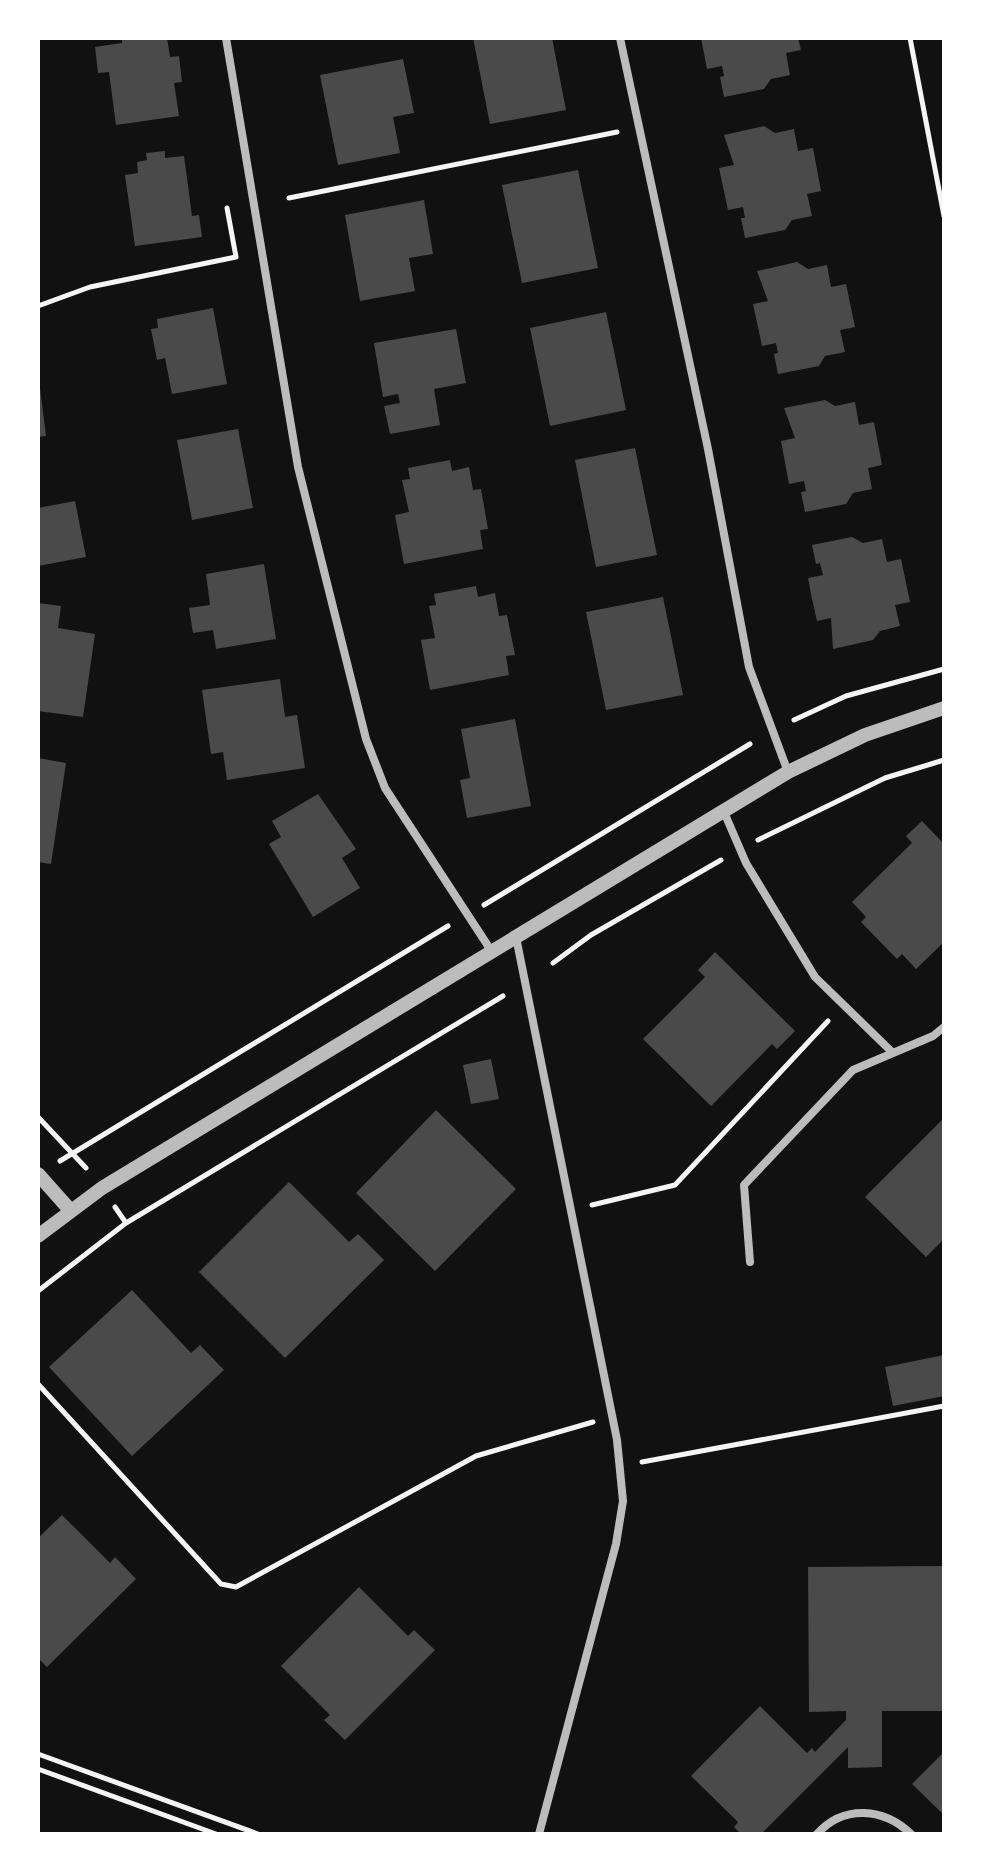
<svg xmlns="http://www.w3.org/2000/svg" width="982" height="1872" font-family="Rubik,sans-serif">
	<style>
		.building { fill: #4a4a4a }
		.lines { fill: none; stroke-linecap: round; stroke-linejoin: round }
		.path { stroke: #f5f5f5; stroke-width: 5 }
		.minor { stroke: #bcbcbc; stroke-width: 8 }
		.tertiary { stroke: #bcbcbc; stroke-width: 14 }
	</style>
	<rect width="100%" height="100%" fill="#111"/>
	<path class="building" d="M122 38H167L170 57 179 56 182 82 174 83 179 116 116 125 109 72 98 73 95 47 122 43Z
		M473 38H552L566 110 490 124Z
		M701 38H798L801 50 786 53 790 75 771 79 764 89 724 97 720 77 724 76 722 66 707 69Z
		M403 59 414 113 393 117 400 153 338 165 320 75Z
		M764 126 775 133 794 129 798 151 813 148 821 191 807 194 812 216 792 220 785 230 745 238 741 218H745L743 207 728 210 719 168 734 165 724 135Z
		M165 151V158L184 156 192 216 199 215 202 237 135 246 125 175 138 173 137 162 147 160 146 153Z
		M578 170 598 268 522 283 502 185Z
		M424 200 433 254 409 258 415 291 360 301 345 215Z
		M797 262 808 269 827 265 831 287 846 284 855 327 840 330 845 352 825 356 819 366 778 374 774 354 778 353 776 343 762 346 753 304 768 301 757 271Z
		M213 308 227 384 172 394 165 358 157 360 151 329 158 328 157 319Z
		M606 312 626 410 550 426 530 328Z
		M456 329 466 383 434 389 440 425 390 434 384 406 400 403 398 394 383 397 374 343Z
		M40 388 46 436 38 437V389Z
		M825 400 835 406 855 402 859 425 874 422 882 465 868 468 872 489 853 493 846 504 805 512 801 492 806 491 804 481 789 484 781 441 795 438 784 408Z
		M238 429 253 508 192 520 177 440Z
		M635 448 657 555 596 567 575 460Z
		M450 460 452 471 469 467 473 490 481 489 488 529 480 530 483 549 404 564 395 515 409 512 402 480 410 479 408 468Z
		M75 501 86 557 38 566V508Z
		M852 537 863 543 882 539 887 562 901 559 910 602 895 605 900 626 880 631 873 640 833 649 831 618 817 621 812 599 808 578 823 575 820 563 816 564 812 545Z
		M264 564 276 639 216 649 213 630 193 633 189 608 210 605 206 574Z
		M476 586 478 597 495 593 499 616 507 615 515 655 506 656 509 675 430 690 421 640 435 638 429 606 436 605 434 594Z
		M663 597 683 695 606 710 586 612Z
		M38 603 61 606 58 628 95 634 83 717 38 711Z
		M280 679 285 717 297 715 305 768 227 780 223 752 211 754 202 690Z
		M515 719 531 806 467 818 460 780 470 778 461 729Z
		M38 758 66 763 51 864 38 862Z
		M318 794 356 849 342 858 360 888 313 917 269 844 281 837 272 821Z
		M922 821 944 844V942L916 969 902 954 897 959 861 922 866 917 852 902 912 843 906 836Z
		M715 952 795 1031 777 1049 772 1044 711 1106 643 1039 705 977 698 970Z
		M491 1059 499 1099 471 1104 463 1065Z
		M436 1110 516 1189 435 1271 356 1193Z
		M944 1118V1239L926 1257 865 1197Z
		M289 1182 349 1242 358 1234 384 1260 285 1358 199 1272Z
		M132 1290 191 1353 200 1345 224 1370 132 1456 49 1367Z
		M944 1355V1396L893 1406 885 1367Z
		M62 1515 110 1563 115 1557 136 1579 47 1667 38 1658V1538Z
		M944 1566V1711H882V1767L848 1768V1747L761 1834H741L734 1827 738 1822 691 1776 760 1706 807 1753 812 1748 815 1752 846 1720V1711L809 1712 808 1567Z
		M359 1587 408 1636 414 1630 435 1650 345 1740 324 1720 330 1715 281 1666Z
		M944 1752V1815L912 1784Z"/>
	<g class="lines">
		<path class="path" d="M910 38 944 216
			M289 198 617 132
			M38 306 90 287 236 257 227 208
			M794 720 846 696 944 669
			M758 840 885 778 944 760
			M484 905 750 744
			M553 963 591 935 721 860
			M38 1117 86 1168
			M60 1161 448 926
			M592 1205 675 1185 828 1021
			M115 1207 126 1223
			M38 1291 126 1223 503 996
			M38 1384 221 1584 236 1587 476 1456 593 1422
			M642 1462 944 1406
			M38 1754 258 1834
			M38 1769 216 1834"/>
		<path class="minor" d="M226 38 298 467 366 739 385 788 492 952
			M620 38 708 449 749 667 788 772
			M724 812 746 863 815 977 893 1053
			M516 937 617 1440 623 1501 616 1544 539 1834
			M750 1262 744 1185 853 1070 933 1036 944 1027
			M817 1834C844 1804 884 1808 911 1834"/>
		<path class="tertiary" d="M38 1174 70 1210
			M38 1236 102 1188 788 772 865 735 944 708"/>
	</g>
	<rect width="982" height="1872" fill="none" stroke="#ffffff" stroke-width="80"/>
</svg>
